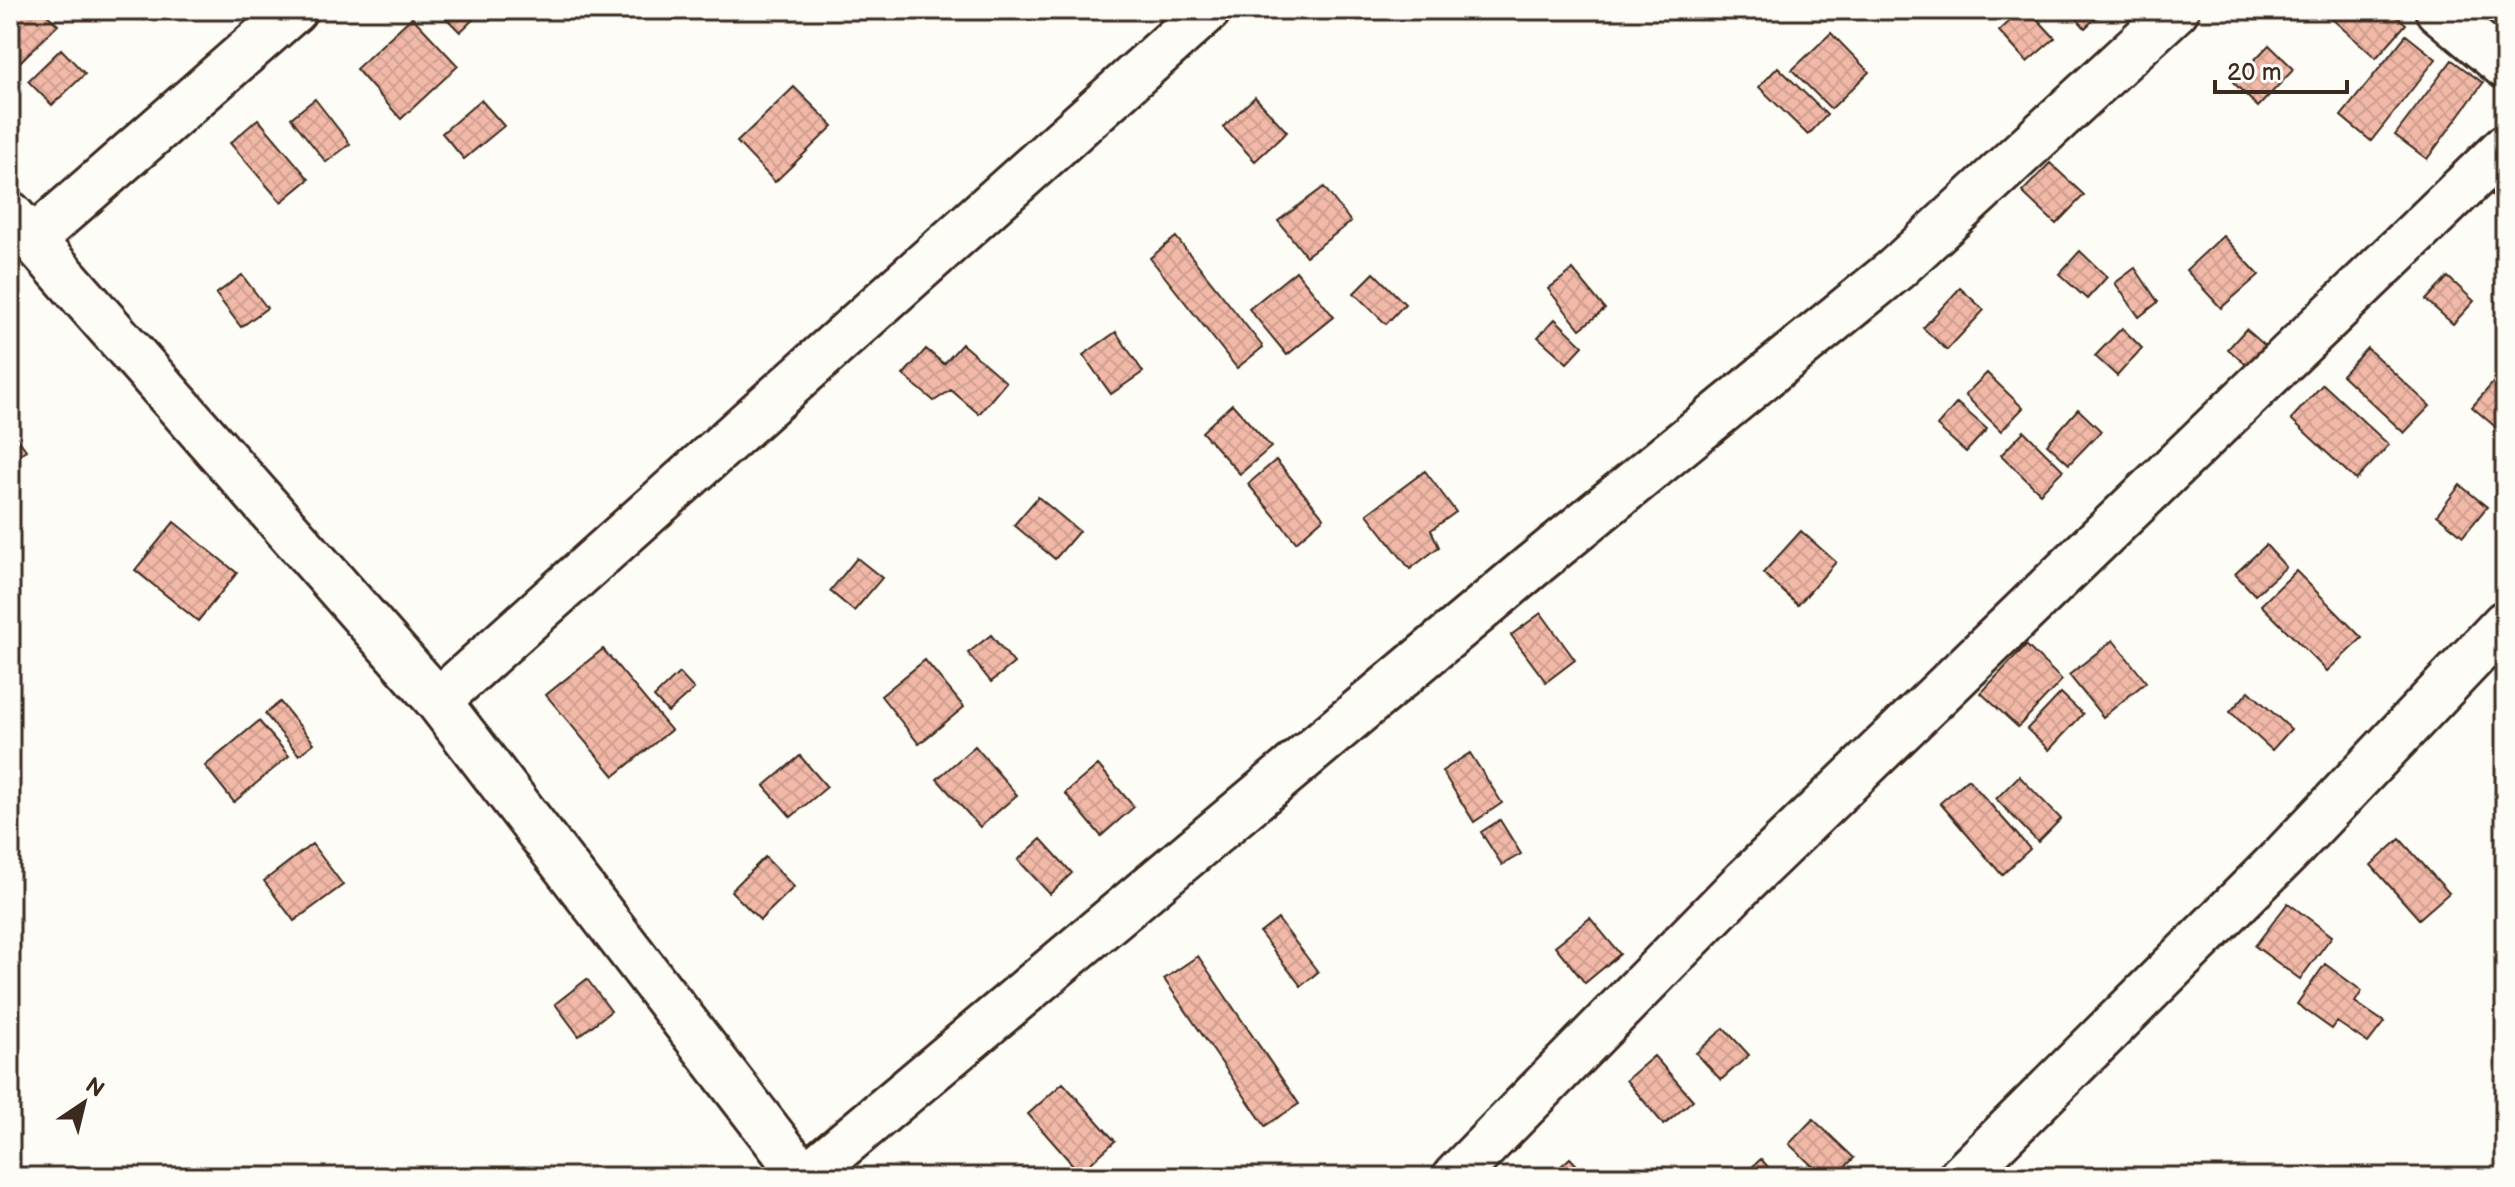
<svg xmlns="http://www.w3.org/2000/svg" width="2515" height="1187" font-family="'Balsamiq Sans',sans-serif">
	<style>
		.building { fill: url(#building-cross-hatch); stroke: #3b2a1e; stroke-width: 2 }
		.lines { fill: none; stroke-linecap: round; stroke-linejoin: round }
		.minor-casing { stroke: #3b2a1e; stroke-width: 50 }
		.minor { stroke: #fdfcf7; stroke-width: 44 }
	</style>
	<defs>
		<pattern id="building-cross-hatch" width="8" height="8" patternUnits="userSpaceOnUse" patternTransform="scale(2)"><rect width="8" height="8" fill="#f2b9a8"/><path d="M0 0l8 8M0 8l8-8" fill="none" stroke="#d09f90"/></pattern>
	</defs>
	<rect width="100%" height="100%" fill="#fdfcf7"/>
	<filter id="ink" filterUnits="userSpaceOnUse"><feTurbulence type="fractalNoise" baseFrequency=".0125" numOctaves="2"/><feDisplacementMap in="SourceGraphic" scale="16" xChannelSelector="R" yChannelSelector="G"/><feConvolveMatrix kernelMatrix="1 2 1 2 8 2 1 2 1" color-interpolation-filters="sRGB"/></filter>
	<g filter="url(#ink)">
		<path class="building" d="M24 10H42L58 25 16 66 10 61V24Z
			M135 10H155L144 20Z
			M438 10H483L460 32Z
			M2022 10H2029L2055 38 2027 62 1999 31Z
			M2069 10H2104L2085 28Z
			M2340 10H2400L2395 15 2406 24 2376 58 2332 19Z
			M412 17 458 66 401 119 356 69Z
			M1831 33 1869 72 1831 109 1792 70Z
			M2406 35 2436 59 2371 141 2341 116Z
			M2269 45 2294 69 2258 107 2233 82Z
			M61 49 85 74 52 105 28 81Z
			M2452 60 2483 83 2427 159 2395 135Z
			M1778 67 1827 115 1808 135 1759 87Z
			M794 87 833 126 775 182 737 142Z
			M1255 97 1287 132 1255 161 1223 127Z
			M315 99 350 144 326 162 291 118Z
			M481 100 504 126 464 159 442 133Z
			M258 119 309 179 281 202 230 143Z
			M2505 159V206L2482 187Z
			M2050 163 2084 195 2056 224 2022 192Z
			M1324 187 1351 222 1306 256 1278 221Z
			M2223 236 2259 275 2221 308 2186 270Z
			M1176 237 1263 347 1237 368 1150 258Z
			M2080 251 2107 277 2087 299 2059 274Z
			M2135 268 2158 302 2139 317 2115 283Z
			M1573 270 1605 309 1580 329 1548 289Z
			M1296 271 1334 317 1287 355 1249 309Z
			M1374 273 1405 304 1386 324 1354 293Z
			M242 275 267 308 241 327 216 294Z
			M2448 277 2474 301 2453 324 2426 300Z
			M1960 288 1984 310 1947 350 1923 328Z
			M1555 319 1583 346 1567 363 1538 337Z
			M2122 328 2142 348 2117 376 2095 356Z
			M2246 329 2269 349 2251 369 2228 349Z
			M1116 332 1143 372 1111 394 1083 355Z
			M962 344 1006 382 979 414 951 390 934 401 903 375 926 349 944 364Z
			M2367 348 2430 406 2404 433 2342 375Z
			M2505 369V435L2472 407Z
			M1987 373 2023 408 2001 431 1965 395Z
			M2323 384 2389 445 2356 480 2291 419Z
			M1957 403 1987 429 1966 452 1937 426Z
			M1232 404 1271 447 1240 474 1202 432Z
			M2078 409 2101 431 2069 464 2047 444Z
			M10 428 26 450 10 461Z
			M2024 431 2063 470 2040 493 2001 455Z
			M1276 460 1324 518 1296 542 1248 484Z
			M1425 471 1456 512 1431 530 1439 547 1410 569 1367 514Z
			M2460 485 2487 507 2463 536 2437 515Z
			M1038 497 1079 531 1055 559 1014 525Z
			M174 522 237 573 198 621 135 570Z
			M1801 531 1836 562 1798 605 1763 573Z
			M2266 545 2286 567 2255 595 2235 574Z
			M857 558 882 578 854 611 830 591Z
			M2296 571 2362 638 2327 671 2261 605Z
			M1541 613 1575 660 1546 682 1511 635Z
			M991 635 1014 663 991 682 968 653Z
			M2113 640 2146 682 2103 717 2069 675Z
			M2026 645 2062 680 2018 727 1981 693Z
			M603 649 671 730 614 776 546 695Z
			M925 660 964 707 919 744 881 696Z
			M679 673 694 689 668 712 654 697Z
			M2249 691 2291 729 2272 750 2230 712Z
			M2061 693 2083 714 2049 750 2027 729Z
			M280 702 314 743 299 755 265 714Z
			M259 721 289 756 234 802 205 766Z
			M975 746 1017 795 980 827 937 779Z
			M1470 753 1502 803 1474 822 1442 771Z
			M800 756 827 787 791 817 764 786Z
			M1098 765 1134 807 1101 836 1065 793Z
			M2019 776 2061 819 2038 842 1996 799Z
			M1968 779 2030 849 2002 875 1940 803Z
			M1500 820 1521 854 1502 865 1481 832Z
			M1041 839 1072 873 1050 894 1018 860Z
			M2400 839 2449 893 2419 919 2371 865Z
			M312 844 343 885 294 921 264 881Z
			M765 857 794 887 760 920 731 891Z
			M2288 903 2332 936 2300 979 2255 946Z
			M1590 918 1620 954 1585 983 1555 946Z
			M1278 919 1318 972 1301 986 1260 933Z
			M1198 956 1299 1104 1265 1126 1164 979Z
			M2325 964 2362 991 2355 1002 2384 1022 2368 1043 2337 1022 2332 1029 2297 1004Z
			M587 979 611 1011 579 1036 555 1004Z
			M1724 1028 1749 1055 1721 1080 1696 1053Z
			M1654 1056 1693 1100 1664 1125 1626 1080Z
			M1063 1083 1115 1141 1080 1173 1028 1114Z
			M1813 1119 1854 1158 1835 1177H1824L1789 1144Z
			M1570 1158 1588 1177H1549Z
			M1761 1159 1777 1177H1741Z"/>
		<g class="lines">
			<g class="minor-casing">
				<path id="minor" d="M2438 10 2505 66
					M10 214 438 701 804 1177
					M33 239 294 10
					M438 701 1208 10
					M805 1177 1532 566 1896 269 2176 10
					M1455 1177 1744 882 2505 147
					M1961 1177 2286 854 2505 623"/>
			</g>
			<use href="#minor" class="minor"/>
		</g>
	</g>
	<rect width="2515" height="1187" fill="none" stroke="#fdfcf7" stroke-width="40"/>
	<rect x="20" y="20" width="2475" height="1147" fill="none" stroke="#3b2a1e" stroke-width="3" filter="url(#ink)"/>
	<g transform="translate(84 1103) rotate(35)" stroke="#fdfcf7" stroke-width="6" paint-order="stroke">
	<path d="M0-6L14 30L0 20L-14 30Z" fill="#3b2a1e"/>
	<text y="-12" font-size="22" font-weight="bold" text-anchor="middle" fill="#3b2a1e">N</text>
	</g>
	<path d="M2215 80v12h132v-12" fill="none" stroke="#3b2a1e" stroke-width="4"/>
	<text x="2227" y="80" font-size="24" fill="#3b2a1e" stroke="#fdfcf7" stroke-width="6" paint-order="stroke">20 m</text>
</svg>
